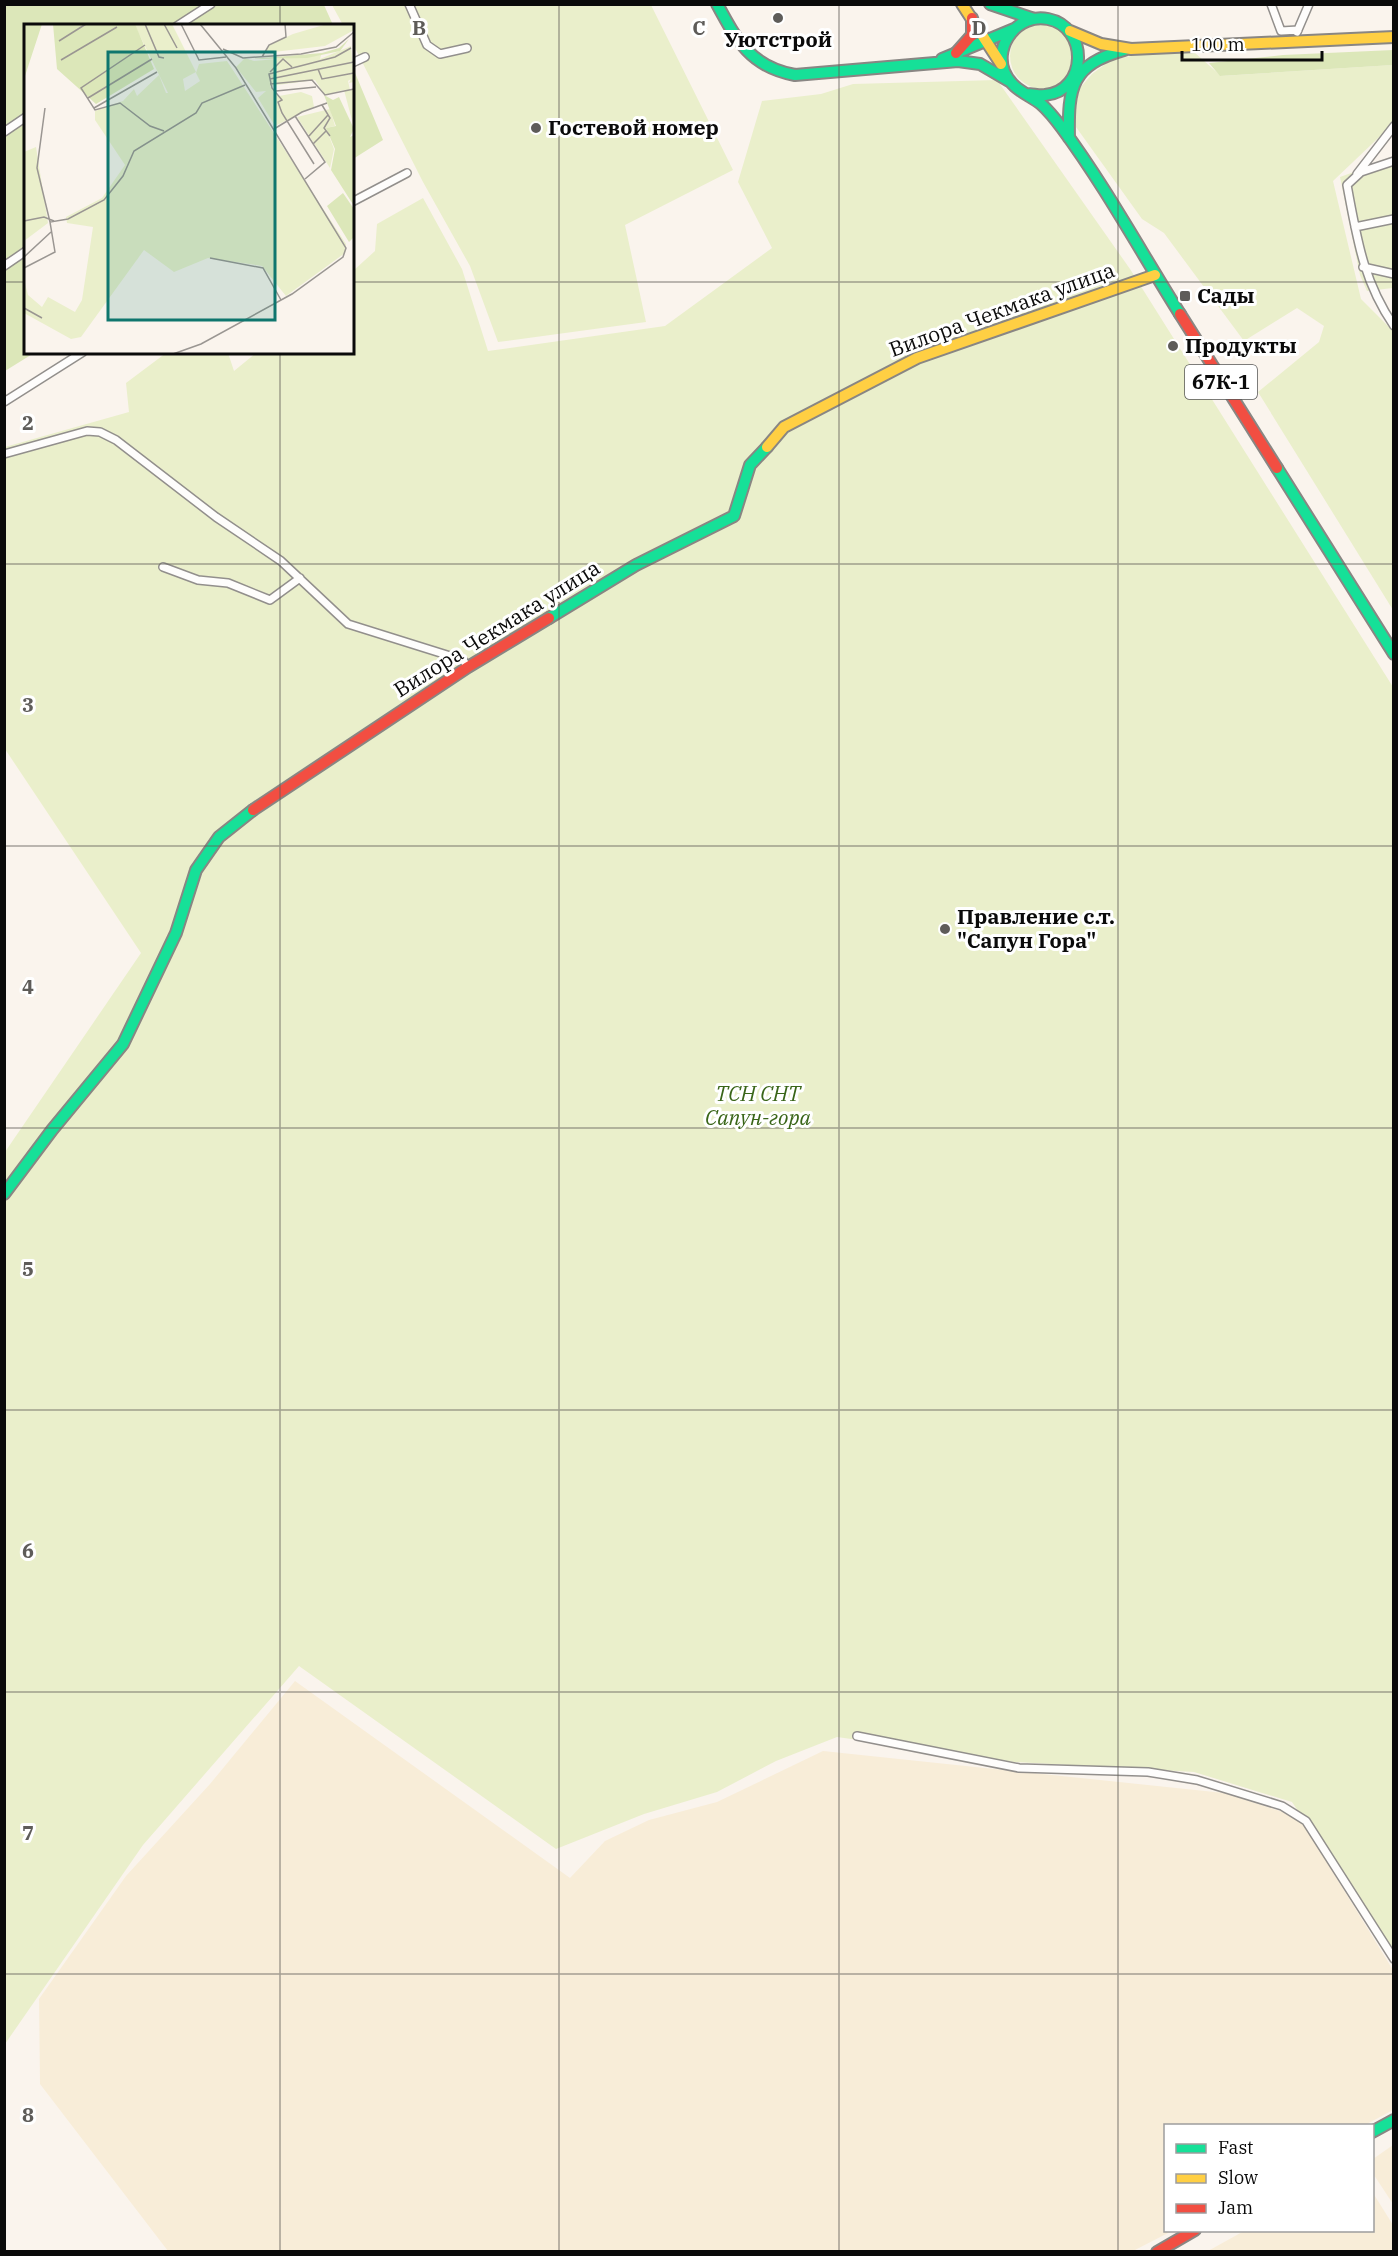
<svg xmlns="http://www.w3.org/2000/svg" width="1398" height="2256" font-family="'IBM Plex Serif',serif">
	<style>
		.farmland { fill: #f8edd8 }
		.green { fill: #eaefcb }
		.forest { fill: #dce7b9 }
		.lines { fill: none; stroke-linecap: round; stroke-linejoin: round }
		.street-casing { stroke: #928f8c; stroke-width: 10 }
		.fast-casing { stroke: #898683; stroke-width: 14 }
		.slow-casing { stroke: #898683; stroke-width: 14 }
		.jam-casing { stroke: #898683; stroke-width: 14 }
		.street { stroke: #fefdfc; stroke-width: 7 }
		.fast { stroke: #16e098; stroke-width: 10 }
		.slow { stroke: #ffcf43; stroke-width: 10 }
		.jam { stroke: #f24e42; stroke-width: 10 }
		.grid { fill: none; stroke: #5e5c59; stroke-width: 1.5; stroke-opacity: 0.55 }
		.poi-dot { fill: #5e5c59; stroke: #fff; stroke-width: 2 }
		.labels { text-anchor: middle; stroke-width: 6; stroke-linejoin: round; paint-order: stroke }
		.shield { fill: #fff; stroke: #545454; stroke-width: 1.5 }
		.shield-label { font-size: 20px; font-weight: bold; fill: #0a0a0a }
		.poi-label { font-size: 21px; font-weight: bold; fill: #0a0a0a; stroke: #fff; text-anchor: start }
		.street-label { font-size: 21px; fill: #0a0a0a; stroke: #fff }
		.park-label { font-size: 21px; font-style: italic; fill: #396518; stroke: #fff }
		.inset-road { fill: none; stroke: #9a9692; stroke-width: 1.5 }
		.view { fill: #0f766e; fill-opacity: 0.15; stroke: #0f766e; stroke-width: 3 }
		.inset-edge { fill: none; stroke: #0a0a0a; stroke-width: 3 }
		.grid-label { font-size: 20px; text-anchor: middle; font-weight: bold; fill: #5e5c59; stroke: #fff; stroke-width: 6; stroke-linejoin: round; paint-order: stroke }
	</style>
	<rect width="100%" height="100%" fill="#faf4ed"/>
	<path class="farmland" d="M295 1681 570 1878 605 1841 649 1820 717 1802 823 1751 1224 1793 1289 1814 1302 1822 1307 1830 1393 1970V2110L1365 2125 1166 2126V2230L1172 2231 1133 2251H168L40 2084 39 1999 126 1876 210 1784Z
		M1393 2145V2204L1372 2172 1373 2159Z
		M1373 2193 1393 2225V2251H1208L1244 2231 1372 2230Z"/>
	<path class="green" d="M332 5H651L733 170 625 225 646 322 498 342 470 266 423 182 353 44 352 26 343 25Z
		M1010 56a33 33 0 1 1 66 0a33 33 0 1 1-66 0Z
		M1194 52 1221 76 1393 65V124L1333 181 1361 299 1393 331V610L1258 392 1319 342 1324 326 1297 308 1244 341 1164 233 1142 219 1076 127 1075 107 1080 88 1092 74 1111 60 1147 53Z
		M997 80 1130 269 1393 687V1952L1292 1802 1194 1772 1014 1762 837 1737 776 1761 717 1792 644 1814 556 1849 299 1666 143 1845 5 2044V1152L141 953 5 749V447L129 412 126 383 166 353H228L234 371 256 353 352 352 353 271 375 251 377 224 423 198 462 269 488 351 665 326 772 248 738 182 762 101 821 94 853 84Z
		M1393 158V288L1367 291 1360 275 1340 177Z"/>
	<path class="forest" d="M5 5H324L333 25 26 26V352L34 353 5 371Z
		M1393 50V65L1220 76 1209 63 1283 55Z
		M353 68 383 140 353 159H352Z"/>
	<g class="lines">
		<g class="street-casing">
			<path id="street" d="M409 4 427 45 440 54 467 48
				M1271 4 1281 31 1298 30
				M177 26 211 4
				M1297 32 1309 4
				M352 63 365 57
				M4 132 26 117
				M1394 161 1361 172 1347 185C1357 238 1363 281 1394 326
				M1357 174 1394 126
				M352 202 407 173
				M1355 227 1394 219
				M4 266 26 251
				M1363 267 1394 274
				M4 402 83 352
				M4 454 87 431 100 432 116 440 216 517 281 561 348 624 463 660 468 667
				M163 567 198 580 228 583 270 600 300 578
				M857 1736 1019 1768 1148 1772 1197 1780 1282 1806 1306 1821 1394 1959"/>
		</g>
		<g class="fast-casing">
			<path id="fast" d="M717 4C737 41 751 67 795 75L958 61 980 64 1009 81
				M990 4 1034 19
				M942 59 1014 29
				M1027 94C1033 94 1040 96 1045 95 1088 91 1089 27 1048 19 1018 13 994 45 1004 71 1011 89 1028 94 1041 104 1049 111 1056 120 1062 128 1105 186 1141 252 1180 314
				M1069 138C1068 87 1071 65 1124 50
				M1277 468 1394 654
				M549 618 636 565 734 516 750 465 767 447
				M4 1194 52 1130 123 1044 176 933 196 870 219 837 253 810
				M1372 2132 1394 2120"/>
		</g>
		<g class="slow-casing">
			<path id="slow" d="M962 4 1001 64
				M1070 31 1101 44 1131 49 1394 37
				M767 447 784 427 917 358 1155 275"/>
		</g>
		<g class="jam-casing">
			<path id="jam" d="M956 53 972 35V18
				M1180 314 1277 468
				M253 810 468 667 549 618
				M1157 2252 1195 2230"/>
		</g>
		<use href="#street" class="street"/>
		<use href="#fast" class="fast"/>
		<use href="#slow" class="slow"/>
		<use href="#jam" class="jam"/>
	</g>
	<path class="grid" d="M280 4V26M559 4V2252M839 4V2252M1118 4V2252M4 282H26M352 282H1394M280 352V2252M4 564H1394M4 846H1394M4 1128H1394M4 1410H1394M4 1692H1394M4 1974H1394"/>
	<g class="poi-dot">
		<circle cx="778" cy="18" r="6"/>
		<circle cx="536" cy="128" r="6"/>
		<rect x="1179" y="290" width="12" height="12" rx="3"/>
		<circle cx="1173" cy="346" r="6"/>
		<circle cx="945" cy="929" r="6"/>
	</g>
	<g class="labels">
		<rect class="shield" x="1185" y="365" width="72" height="34" rx="4.5"/>
		<g class="shield-label">
			<text x="1221" y="389">67К-1</text>
		</g>
		<g class="poi-label">
			<text x="778" y="47" text-anchor="middle">Уютстрой</text>
			<text x="548" y="135">Гостевой номер</text>
			<text x="1197" y="303">Сады</text>
			<text x="1185" y="353">Продукты</text>
			<text x="957" y="924">Правление с.т.<tspan x="957" dy="24">"Сапун Гора"</tspan></text>
		</g>
		<g class="street-label">
			<text transform="translate(1002 310) rotate(-20)" y="7">Вилора Чекмака улица</text>
			<text transform="translate(497 629) rotate(-32)" y="7">Вилора Чекмака улица</text>
		</g>
		<g class="park-label">
			<text x="758" y="1101">ТСН СНТ<tspan x="758" dy="24">Сапун-гора</tspan></text>
		</g>
	</g>
	<g transform="translate(24 24)">
		<rect width="330" height="330" fill="#faf4ed"/>
		<path d="M110 0H148L172 48 159 55 161 67 176 57 172 49 175 40 203 37 322 220 321 229 262 272 238 242 184 234 150 248 120 226 57 313 47 315 0 289V256L4 271 18 283 24 273 51 288 58 276 69 203 43 199 42 193 78 174 101 141 71 96V87L99 77 110 65 113 72 135 51 142 69 151 68 144 69ZM303 0H330V6L301 22 241 29 245 21 269 10ZM327 22 330 58 325 59 327 55 324 57 326 66H330V104L320 66 301 71 291 56 246 62 255 72 277 68 288 72 290 83 251 102 234 74 242 67 232 68 212 43 221 34 230 37 297 31 296 35ZM306 85 311 102 302 104 310 125 306 144 273 93ZM12 123 24 199 0 217V128Z" fill="#eaefcb"/>
		<path d="M0 0H18L0 55ZM29 0H111L130 45 72 80 33 45ZM325 15 316 27 283 34 228 35 298 29 315 24ZM300 71 309 76 315 73 330 105 326 113 330 111V182L307 146 311 125 302 104 312 102ZM319 169 330 185V213L325 218 303 182Z" fill="#dce7b9"/>
		<path class="inset-road" d="M121 0 135 33 140 34M140 0 153 24M157 0 175 36 202 33M35 17 62 0M121 21 57 64 71 86 96 79 126 102 140 107M199 25 219 34 277 30 312 23 330 8M238 33 245 21 262 13 261 0M37 36 93 3M294 45 298 55 330 49M246 48 259 35 268 43M246 55 330 38M246 60 288 56 301 71 330 65M252 67 292 63M64 74 128 35M298 81 306 94 300 104 306 112M21 84 13 144 26 198M70 84 133 48M271 92 301 138 281 155M250 105 278 88 303 79M285 112 304 91M289 120 302 107M290 140 258 89 254 78 258 76 248 64 245 50 311 33 327 24M0 197 20 193 30 197M0 233 27 208M186 234 239 244 257 276M0 244 31 228 26 198 44 195 80 176 99 152 110 127 172 89 178 79 221 61M0 284 18 294M149 330 177 320 268 270 319 233 322 224 212 44 176 0"/>
		<path class="view" d="M84 28H251V296H84Z"/>
		<rect width="330" height="330" class="inset-edge"/>
	</g>
	<g class="grid-label">
		<text x="419" y="35">B</text>
		<text x="699" y="35">C</text>
		<text x="979" y="35">D</text>
		<text x="28" y="430">2</text>
		<text x="28" y="712">3</text>
		<text x="28" y="994">4</text>
		<text x="28" y="1276">5</text>
		<text x="28" y="1558">6</text>
		<text x="28" y="1840">7</text>
		<text x="28" y="2122">8</text>
	</g>
	<rect width="1398" height="2256" fill="none" stroke="#0a0a0a" stroke-width="12"/>
	<rect x="1164" y="2124" width="210" height="108" fill="#ffffff" stroke="#9d9d9d" stroke-width="1.5"/>
	<rect x="1176" y="2144" width="30" height="9" fill="#16e098" stroke="#9d9d9d" stroke-width="1.5"/>
	<text x="1218" y="2154" font-size="18" fill="#0a0a0a">Fast</text>
	<rect x="1176" y="2174" width="30" height="9" fill="#ffcf43" stroke="#9d9d9d" stroke-width="1.5"/>
	<text x="1218" y="2184" font-size="18" fill="#0a0a0a">Slow</text>
	<rect x="1176" y="2204" width="30" height="9" fill="#f24e42" stroke="#9d9d9d" stroke-width="1.5"/>
	<text x="1218" y="2214" font-size="18" fill="#0a0a0a">Jam</text>
	<path d="M1182 51v9h140v-9" fill="none" stroke="#0a0a0a" stroke-width="3"/>
	<text x="1191" y="51" font-size="18" fill="#0a0a0a" stroke="#ffffff" stroke-width="4.5" paint-order="stroke">100 m</text>
</svg>
